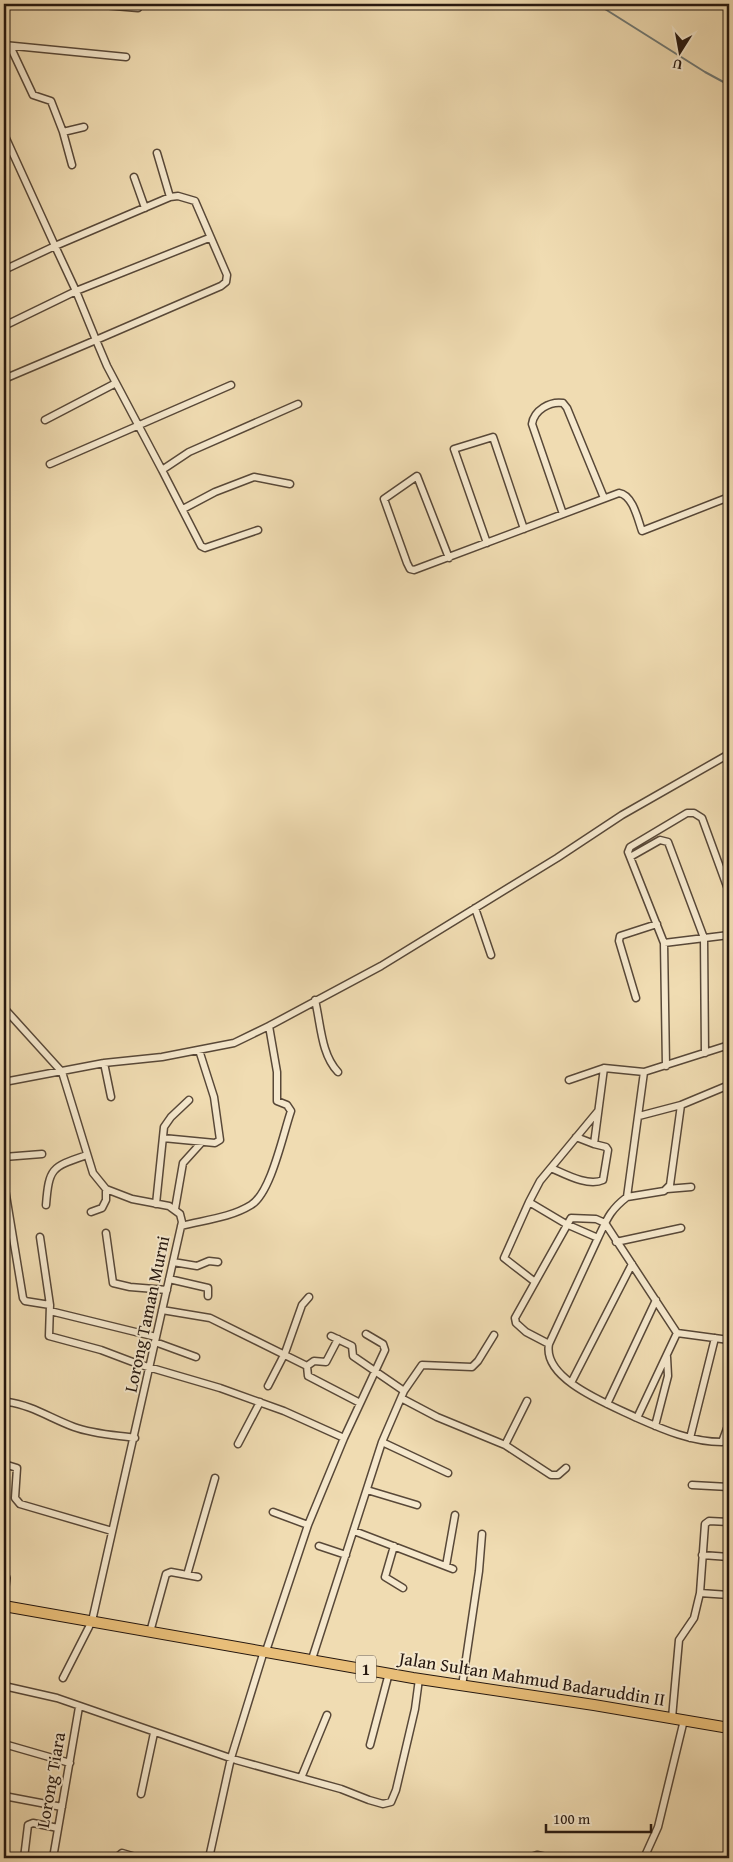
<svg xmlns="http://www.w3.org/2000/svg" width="733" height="1862" font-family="'Gentium Book Plus',serif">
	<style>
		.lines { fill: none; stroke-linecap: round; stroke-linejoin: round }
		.stream { stroke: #6f7874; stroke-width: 2 }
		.minor-casing { stroke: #584838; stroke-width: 9 }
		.tertiary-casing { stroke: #584838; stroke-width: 10 }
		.trunk-casing { stroke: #25170f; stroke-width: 12 }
		.minor { stroke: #f5e8cd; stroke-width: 6 }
		.tertiary { stroke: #f5e8cd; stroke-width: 8 }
		.trunk { stroke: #e8be79; stroke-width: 10 }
		.labels { text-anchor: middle; stroke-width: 4; stroke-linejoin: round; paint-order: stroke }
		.shield { fill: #f5e8cd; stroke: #635648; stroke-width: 1 }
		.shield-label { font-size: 16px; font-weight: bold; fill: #25170f }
		.street-label { font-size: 18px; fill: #25170f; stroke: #f5e8cd }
	</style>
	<rect width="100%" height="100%" fill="#f0dcb2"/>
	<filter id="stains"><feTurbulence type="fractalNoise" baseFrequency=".004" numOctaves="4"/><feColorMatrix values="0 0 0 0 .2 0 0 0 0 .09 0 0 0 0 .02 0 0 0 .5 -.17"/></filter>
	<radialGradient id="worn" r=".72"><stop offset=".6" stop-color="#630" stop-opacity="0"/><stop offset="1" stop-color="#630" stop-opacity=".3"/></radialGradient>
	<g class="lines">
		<path class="stream" d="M597 4 705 72 729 85"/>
		<g class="minor-casing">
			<path id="minor" d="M91 4 138 8
				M4 45 126 57
				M10 46 33 95 51 101 63 132 72 165
				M63 132 84 127
				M4 134 55 246 170 197 178 196 195 201 227 275 226 282 221 286 96 340 76 291 4 326
				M157 153 170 197
				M134 177 145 208
				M4 270 55 246 76 291 209 238
				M4 379 96 340 107 366 162 470 189 452 298 404
				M45 420 116 383
				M50 464 231 385
				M162 470 201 546 205 548 258 530
				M183 509 215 492 254 477 290 484
				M563 514 532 424C534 410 550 401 563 403L567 408 604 498
				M487 543 454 449 493 437 524 529
				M449 558 417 476 384 499 407 563 410 569 414 570 619 493C633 495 638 520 642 531L729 497
				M630 857 628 852 630 847 687 813H694L702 818 729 892
				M475 908 491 955
				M664 943 729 935
				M636 998 619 941 620 936 657 924
				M315 1000C321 1025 321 1054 338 1072
				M4 1008 62 1072 93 1173 106 1189 132 1199 169 1206 180 1214 182 1222 92 1621 63 1678
				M104 1063 111 1097
				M666 1066 664 943 630 857 660 840 668 842 704 938 705 1053
				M569 1080 604 1068
				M4 1082 104 1063 162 1057 234 1043 269 1026 381 966 557 858 622 815 729 754
				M598 1111 540 1181 529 1202 566 1224 598 1238
				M639 1116 681 1105 729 1085
				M576 1137 594 1144
				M163 1138 215 1143 220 1140 214 1097 199 1050
				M4 1157 42 1154
				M551 1168C565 1174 588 1187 603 1180L608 1150 606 1147 594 1144 604 1068 644 1072
				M4 1183 23 1298 25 1301 50 1305
				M667 1189 691 1187
				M627 1197 664 1191 670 1185 681 1105
				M529 1202 504 1258 535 1282
				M156 1204 164 1127 171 1117 189 1100
				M46 1205C49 1167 52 1167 87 1155
				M175 1209 183 1163 202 1142
				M91 1212 102 1208 106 1200V1189
				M181 1226C204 1220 230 1218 251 1205 271 1193 283 1134 291 1111L287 1105 277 1101V1072L269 1026
				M106 1233 113 1283 130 1287 167 1290
				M40 1237 50 1305 49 1336 101 1350 138 1364 220 1388 284 1411 344 1438
				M616 1242 681 1228
				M173 1262 197 1266 209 1261 218 1262
				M169 1279 208 1288V1296
				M162 1310 210 1318 307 1366
				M50 1311 156 1337
				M677 1333 729 1340
				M331 1336 352 1346 353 1356 404 1391 382 1442
				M155 1342 196 1357
				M549 1344 526 1332 516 1323 515 1318 571 1218 596 1219 605 1223 677 1333 637 1418C611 1405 542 1380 549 1344L598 1238C607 1219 610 1210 627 1197L644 1072 729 1045
				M307 1366 308 1376 360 1403
				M307 1366 314 1361 326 1362 338 1339
				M571 1383 632 1264
				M268 1386 285 1353 302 1305 309 1297
				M404 1391 422 1365 472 1367 478 1361 494 1335
				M401 1398 437 1417 505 1445 551 1475H558L566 1468
				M607 1404 656 1300
				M4 1405 8 1402C31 1405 52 1419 74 1427 93 1434 114 1435 135 1438
				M637 1418C664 1430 692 1442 722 1442L729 1423
				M655 1426 668 1376 667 1357
				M690 1438 715 1338
				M238 1444 260 1402
				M505 1445 527 1401
				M4 1464 17 1468 15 1498 20 1504 112 1531
				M692 1485 729 1487
				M367 1490 417 1505
				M273 1512 308 1525
				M354 1531 453 1569
				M319 1546 346 1555
				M394 1546 385 1577 403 1588
				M702 1555 729 1557
				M446 1566 455 1515
				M187 1575 215 1478
				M700 1593 729 1595
				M150 1632 166 1574 171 1572 198 1577
				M266 1651 308 1525 344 1438 385 1350 383 1344 366 1334
				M312 1659 382 1442 448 1473
				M4 1686 57 1698 236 1760 341 1789 369 1800 383 1804 391 1802 396 1790 415 1709 419 1679
				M462 1686 479 1571 482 1534
				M672 1718 679 1640 694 1618 700 1593 705 1524 709 1521 729 1522
				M4 1744 70 1763
				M370 1745 389 1673
				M301 1778 327 1715
				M141 1794 154 1733
				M4 1796 62 1807
				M24 1858 28 1825 33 1823 58 1828
				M53 1858 79 1707
				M116 1858 122 1853 139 1858
				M209 1858 231 1758 264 1651
				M528 1858 537 1855 551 1858
				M644 1858 658 1827 684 1720"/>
		</g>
		<g class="tertiary-casing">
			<path id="tertiary" d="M4 1577 6 1578 4 1595"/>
		</g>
		<g class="trunk-casing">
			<path id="trunk" d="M4 1606 413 1678 594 1705 729 1728"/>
		</g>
		<use href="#minor" class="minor"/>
		<use href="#tertiary" class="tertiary"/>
		<use href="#trunk" class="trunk"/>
	</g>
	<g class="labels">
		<rect class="shield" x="356" y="1655.5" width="20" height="27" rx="4"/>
		<g class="shield-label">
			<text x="366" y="1675">1</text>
		</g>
		<g class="street-label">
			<text transform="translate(147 1314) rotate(-78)" y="6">Lorong Taman Murni</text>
			<text transform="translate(532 1679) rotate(9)" y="6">Jalan Sultan Mahmud Badaruddin II</text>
			<text transform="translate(51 1780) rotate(-80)" y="6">Lorong Tiara</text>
		</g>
	</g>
	<rect width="733" height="1862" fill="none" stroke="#f0dcb2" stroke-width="20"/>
	<rect x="5" y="5" width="723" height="1852" fill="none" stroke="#25170f" stroke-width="2.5"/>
	<rect x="10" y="10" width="713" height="1842" fill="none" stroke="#25170f"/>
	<g transform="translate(680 52) rotate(191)" stroke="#f5e8cd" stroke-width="4" paint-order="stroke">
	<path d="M0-4L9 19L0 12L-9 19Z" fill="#25170f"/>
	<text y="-8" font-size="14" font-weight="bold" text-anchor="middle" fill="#25170f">U</text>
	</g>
	<path d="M546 1824v8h105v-8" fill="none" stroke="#25170f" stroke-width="2.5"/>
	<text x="553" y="1824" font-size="15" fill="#25170f" stroke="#f5e8cd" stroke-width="4" paint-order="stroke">100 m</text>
	<rect width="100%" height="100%" filter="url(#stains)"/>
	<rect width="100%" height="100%" fill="url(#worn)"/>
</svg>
